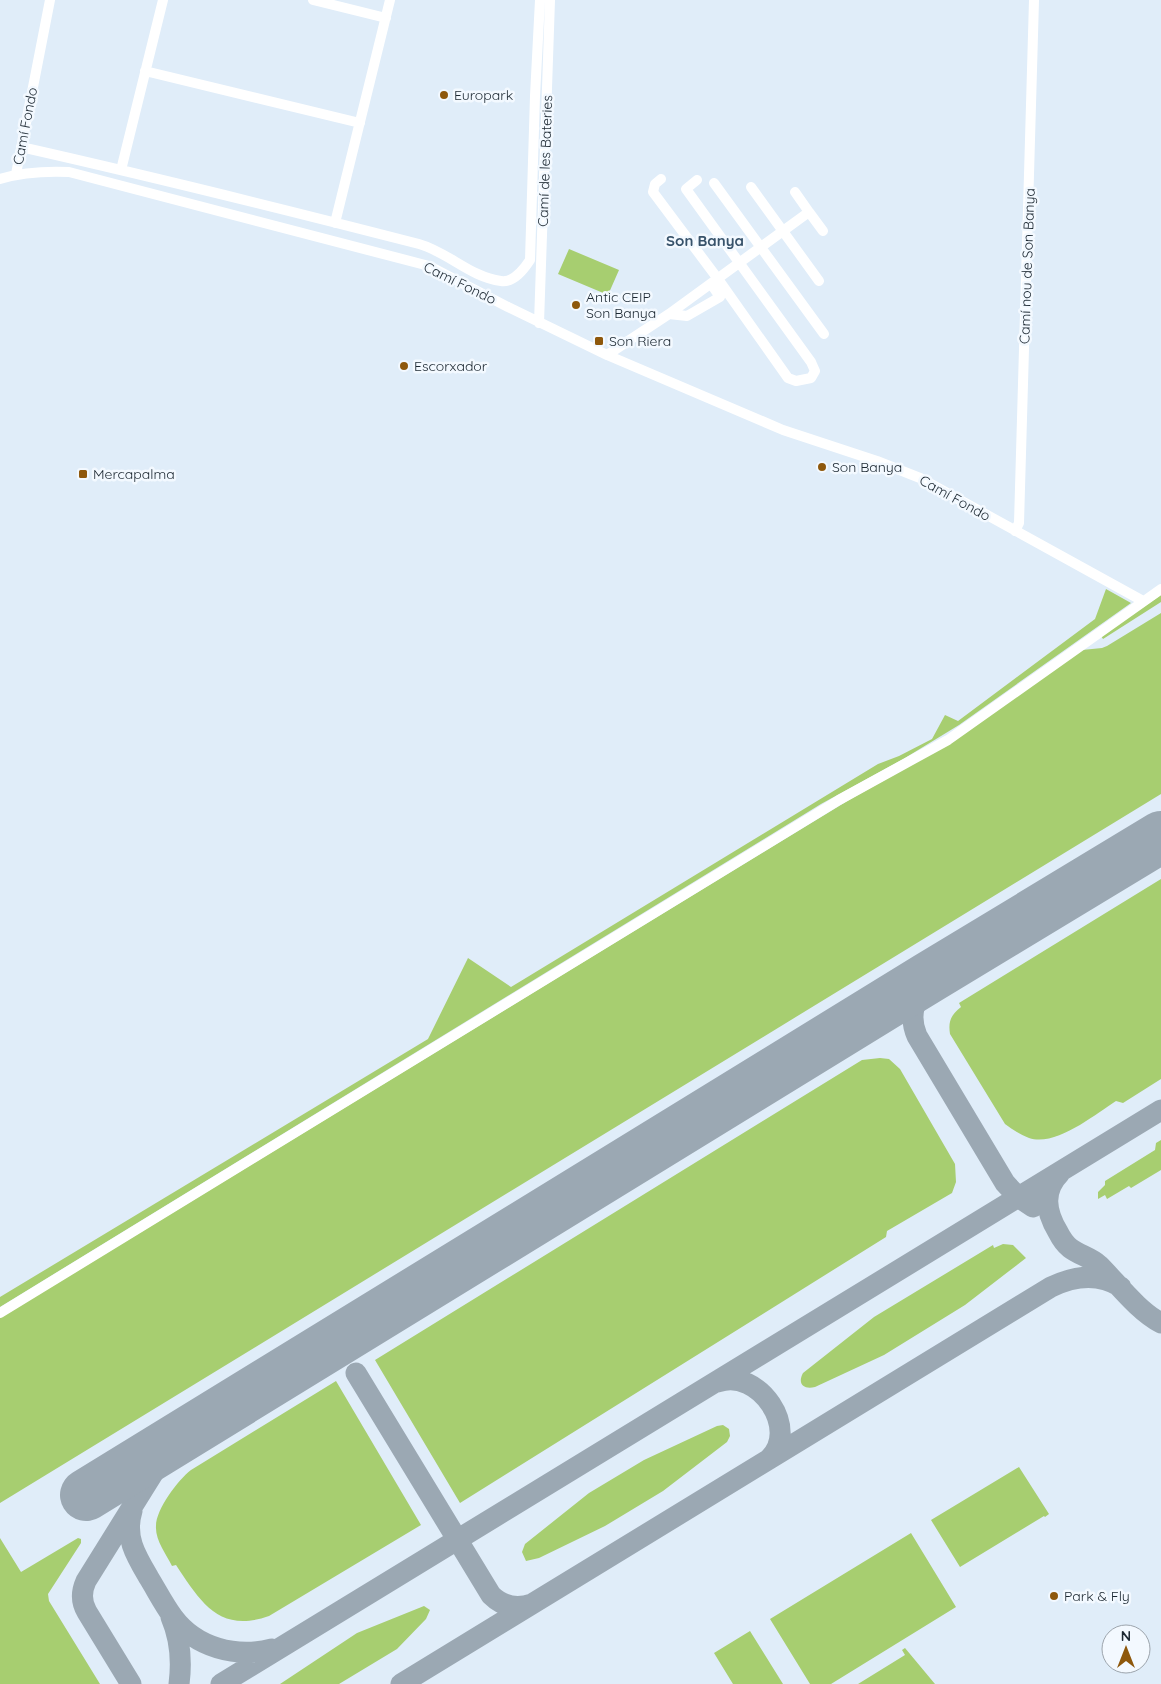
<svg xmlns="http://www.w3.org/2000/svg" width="1161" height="1684" font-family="Quicksand,sans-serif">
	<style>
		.green { fill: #a7ce70 }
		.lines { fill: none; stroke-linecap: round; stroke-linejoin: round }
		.taxiway { stroke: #9ba8b3; stroke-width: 21 }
		.runway { stroke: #9ba8b3; stroke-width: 52 }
		.minor { stroke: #fff; stroke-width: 10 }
		.poi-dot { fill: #8e580c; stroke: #f3f9ff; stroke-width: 2 }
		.labels { text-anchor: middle; stroke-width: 5; stroke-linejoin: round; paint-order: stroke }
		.poi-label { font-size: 14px; fill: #1b2731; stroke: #f3f9ff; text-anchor: start }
		.street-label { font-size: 14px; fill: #1b2731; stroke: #f3f9ff }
		.neighbourhood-label { font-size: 15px; font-weight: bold; fill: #38536b; stroke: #f3f9ff }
	</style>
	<rect width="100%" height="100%" fill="#e0edf9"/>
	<path class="green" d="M569 249 619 270 608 295 558 274Z
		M1106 589 1131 603 959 725 905 758 821 804 0 1307V1297L428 1039 468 958 511 987 878 764 899 756 932 739 945 715 958 721 1095 619Z
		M1161 595V602L1103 639 1101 636Z
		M1161 613V794L0 1503V1318L849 800 954 741 1082 650 1102 648 1107 646Z
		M1161 879V1079L1123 1103 1116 1101C1094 1115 1056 1147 1029 1138 1020 1135 1012 1129 1005 1124L950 1034C948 1021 951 1015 961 1007L959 1003Z
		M880 1058 889 1059 900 1069 955 1164 956 1182 952 1193 887 1231 886 1237 460 1503 375 1360 862 1060Z
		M1161 1140V1170L1131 1188 1129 1186 1107 1199 1105 1195 1098 1199V1192L1105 1185V1181L1155 1150 1156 1143Z
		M1003 1244 1013 1245 1026 1258 965 1305 884 1355 815 1387C804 1390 797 1384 803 1373L874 1317 993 1245 994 1248Z
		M336 1381 421 1525 269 1616C219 1634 200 1601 176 1565L172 1566C166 1554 155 1540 156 1526 156 1509 178 1480 191 1470Z
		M723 1425 729 1429 730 1436 727 1442 663 1491 605 1526 539 1558 526 1561 522 1552 525 1544 589 1493 644 1460 717 1426Z
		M1019 1467 1049 1514 1045 1517 1044 1516 960 1567 931 1520Z
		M911 1533 956 1607 831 1684H810L770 1619Z
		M0 1538 21 1572 78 1538 81 1539V1543L48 1594 49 1601 100 1684H0Z
		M424 1606 430 1610 426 1619 397 1649 339 1684H280L357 1633Z
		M750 1631 783 1684H733L714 1653Z
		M905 1648 935 1684H858L905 1655 902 1650Z"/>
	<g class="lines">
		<path class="taxiway" d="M928 978C917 997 907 1013 917 1036L1005 1183 1018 1197 1033 1207
			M1060 1173C1042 1191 1046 1212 1058 1232 1061 1238 1065 1244 1070 1248 1079 1255 1090 1257 1099 1265 1118 1284 1138 1311 1161 1323
			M356 1373 491 1595C503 1607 517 1609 532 1604
			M718 1382C758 1367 802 1430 768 1460
			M132 1511C124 1537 136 1556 149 1578 157 1591 164 1605 173 1617 196 1648 236 1658 272 1649
			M171 1617C180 1638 182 1661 179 1684
			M131 1684 87 1612C81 1602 81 1592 86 1581L167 1451 179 1438
			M221 1684 1161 1110
			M401 1684 1051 1287C1074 1276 1099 1273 1121 1287"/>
		<path class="runway" d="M86 1495 928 978 1161 837"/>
		<path class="minor" d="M313 0 386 18
			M145 71 360 123
			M21 147C154 177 287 210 419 244 448 252 470 277 501 281 514 283 524 269 530 260L535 96 540 0
			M121 170 163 0
			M16 174 50 0
			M0 179C23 172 45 171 69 172L429 266 508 307 607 355 783 430 877 461 920 478 1143 601
			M661 179 655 184 653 192 718 279 788 378 796 381 811 378 815 371 811 362 686 189 697 180
			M714 183 824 334
			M751 187 819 281
			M809 212 823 231
			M335 223 390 0
			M669 314 687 316 720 297 711 284
			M539 323 550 0
			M607 355 669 314 809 212 795 192
			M1015 531 1019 523 1034 0
			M0 1313 839 800 948 740 1161 589"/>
	</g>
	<g class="poi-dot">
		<circle cx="444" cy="95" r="5"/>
		<circle cx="576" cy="305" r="5"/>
		<rect x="594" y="336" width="10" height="10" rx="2.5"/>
		<circle cx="404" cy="366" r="5"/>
		<circle cx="822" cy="467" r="5"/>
		<rect x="78" y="469" width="10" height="10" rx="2.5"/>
		<circle cx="1054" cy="1596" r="5"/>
	</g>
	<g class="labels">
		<g class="poi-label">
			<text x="454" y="100">Europark</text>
			<text x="586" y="302">Antic CEIP<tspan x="586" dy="16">Son Banya</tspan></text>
			<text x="609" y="346">Son Riera</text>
			<text x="414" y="371">Escorxador</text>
			<text x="832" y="472">Son Banya</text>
			<text x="93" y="479">Mercapalma</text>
			<text x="1064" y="1601">Park &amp; Fly</text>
		</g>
		<g class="street-label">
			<text transform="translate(25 126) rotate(-79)" y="5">Camí Fondo</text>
			<text transform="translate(545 161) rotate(-88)" y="5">Camí de les Bateries</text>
			<text transform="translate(1027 266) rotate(-88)" y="5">Camí nou de Son Banya</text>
			<text transform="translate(460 283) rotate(26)" y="5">Camí Fondo</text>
			<text transform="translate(955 498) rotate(29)" y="5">Camí Fondo</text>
		</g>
		<g class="neighbourhood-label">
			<text x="705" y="246">Son Banya</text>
		</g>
	</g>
	<g transform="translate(1126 1649)"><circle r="24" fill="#f3f9ff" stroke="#9da5ad"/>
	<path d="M0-4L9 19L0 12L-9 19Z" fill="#8e580c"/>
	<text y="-8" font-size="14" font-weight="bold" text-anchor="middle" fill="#1b2731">N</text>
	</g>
</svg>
